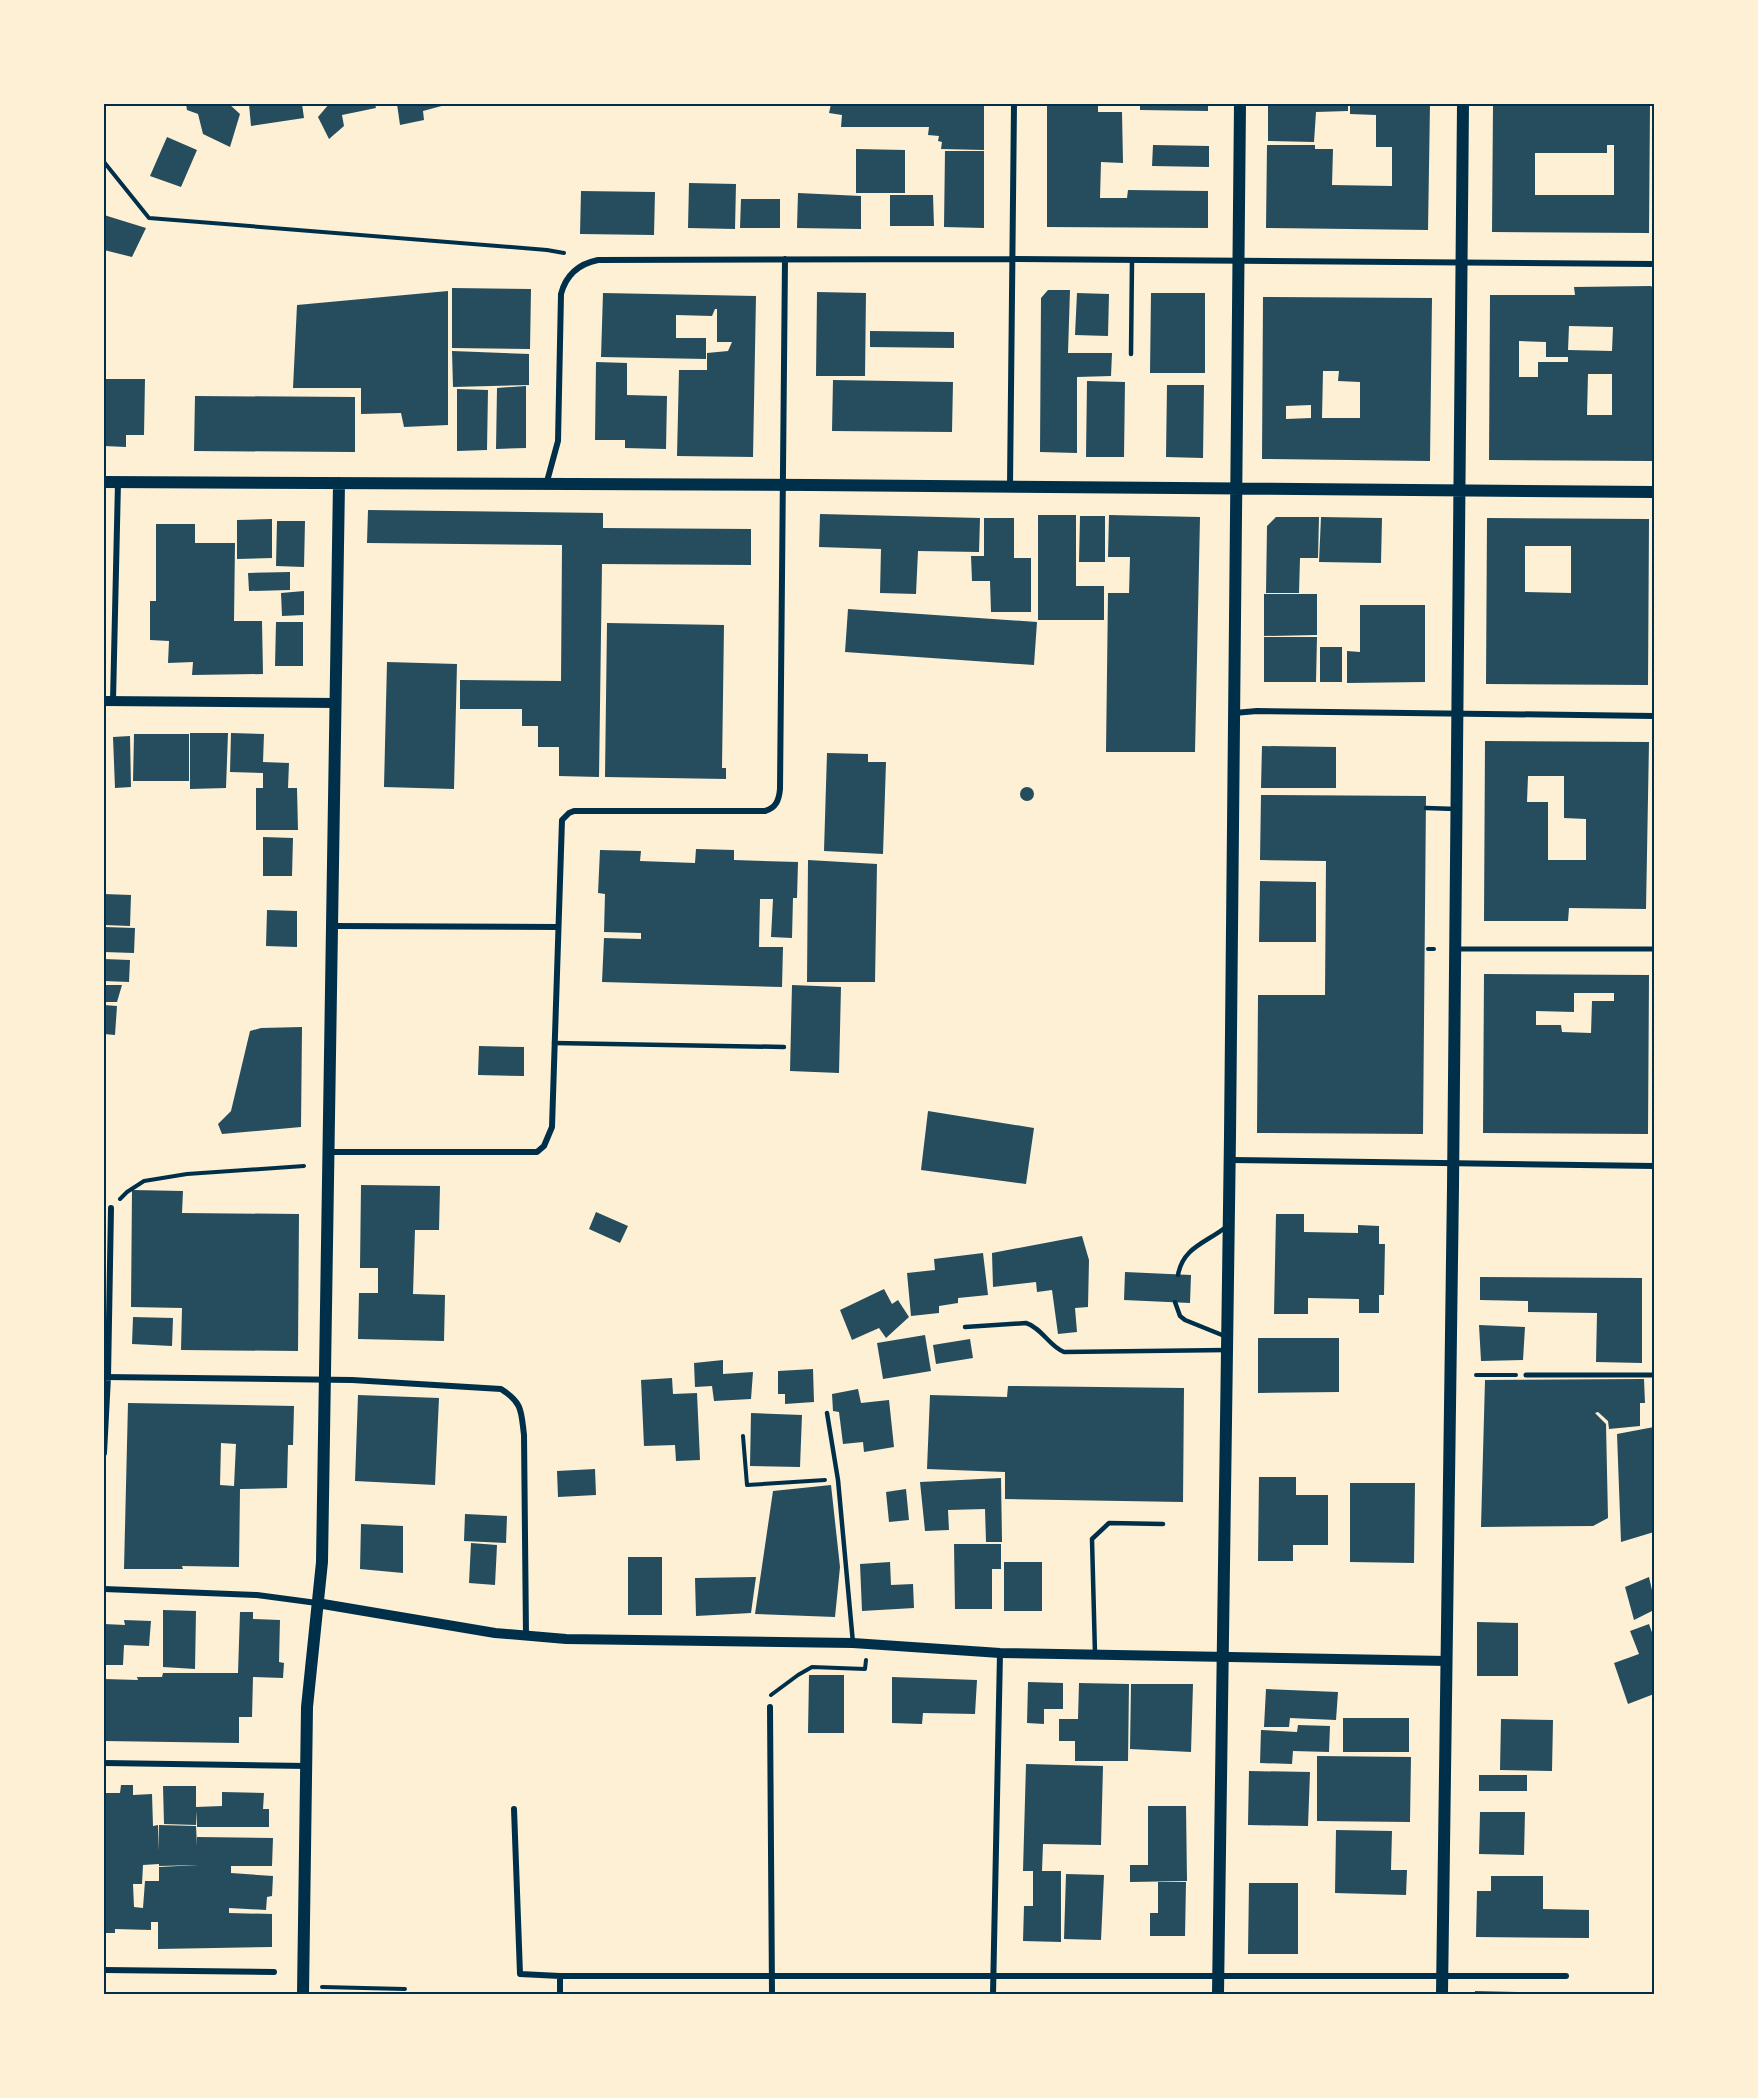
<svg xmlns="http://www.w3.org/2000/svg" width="1758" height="2098" font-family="'Golos Text',sans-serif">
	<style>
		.building { fill: #264d5e; fill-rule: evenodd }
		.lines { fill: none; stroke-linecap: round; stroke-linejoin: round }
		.path { stroke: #003049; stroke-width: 4 }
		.service { stroke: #003049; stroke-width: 4.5 }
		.pedestrian { stroke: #003049; stroke-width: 5 }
		.minor { stroke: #003049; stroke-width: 6 }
		.tertiary { stroke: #003049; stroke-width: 10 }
		.secondary { stroke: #003049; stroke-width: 12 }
		.neatline { fill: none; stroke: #003049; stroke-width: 2 }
	</style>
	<rect width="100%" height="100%" fill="#fdf0d5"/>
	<path class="building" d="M186 104H229L240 114 230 147 203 134 198 114 187 110Z
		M249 104H302L304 118 251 126Z
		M329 104H375L376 108 342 115 344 126 329 139 318 117Z
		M397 104H449L423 111 424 120 400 125Z
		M831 104H984V150L941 149 942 142 938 141 939 136 928 135 929 127H841L842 115 829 113Z
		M1047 104H1098V112H1122L1123 163 1101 162 1100 198H1127L1128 190 1208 191V228L1047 227Z
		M1140 104H1208V111L1140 110Z
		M1268 104H1348V111L1316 112 1314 142 1268 141Z
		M1350 104H1430L1428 230 1266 228 1267 145H1315V149H1333L1332 185 1392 186V147H1376V115L1350 114Z
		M1493 104H1650L1649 233 1492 232ZM1607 145H1614V195H1535V153H1607Z
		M167 137 197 150 181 187 150 176Z
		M1153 145 1209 146V167L1152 166Z
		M856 149 905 150V193H856Z
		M945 151H984V228L944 227Z
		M689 183 736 184 735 229 688 228Z
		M581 191 655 192 654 235 580 234Z
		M798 193 861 196V229L797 228Z
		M890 195H933L934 226H890Z
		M741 199H780V228H740Z
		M104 215 146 228 132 257 104 250Z
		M1651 286 1654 289 1652 461 1489 460 1490 295H1575L1574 287ZM1569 326 1613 327 1612 351 1568 350ZM1519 341 1546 342V357H1568V362H1538V377H1519ZM1588 374H1612V415H1587Z
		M452 288 531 289 530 349 452 348Z
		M1048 290H1070L1068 353H1112L1111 376 1077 377V453L1040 452 1041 298Z
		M448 291V425L404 427 401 413 361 414V388H293L297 305Z
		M817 292 866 293 865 376H816Z
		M603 293 756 296 753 457 677 456 679 370H707V353L728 351 732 342H717V309H715L712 316 676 315V338H706V359L601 357Z
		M1077 293 1109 294 1108 336 1075 335Z
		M1151 293H1205V373H1150Z
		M1263 297 1432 298 1430 461 1262 459ZM1323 371H1339L1338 381 1360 382V418H1322ZM1311 405V418L1286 419V406Z
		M870 331 954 332V348L870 347Z
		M452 351 529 354V385L453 387Z
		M596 362 627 363V395L667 396 666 449 625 448V440H595Z
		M104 379H145L144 435H126V447L104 446Z
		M833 380 953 382 952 432 832 431Z
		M1087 381 1125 382 1124 457H1086Z
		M1167 385H1204L1203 458 1166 457Z
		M526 386V448L496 449 497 388Z
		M457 389 488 390 487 450 457 451Z
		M195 396 355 397V452L194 451Z
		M368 510 603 513V528L751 529V565L602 564 599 777 559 776V747H538V726H522V709H460V680L561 681 562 545 367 543Z
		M820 514 980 518 979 552 918 551 916 594 880 593 881 549 819 547Z
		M1038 515H1076V586H1104V620H1038Z
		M1109 515 1200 517 1195 752H1106L1108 593H1129L1130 557H1108Z
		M1080 516H1105V562H1079Z
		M1276 517H1319L1318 558H1300L1299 593H1266L1267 526Z
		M1321 517 1382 518 1381 563 1319 562Z
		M984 518H1014V558H1031V612H991L990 581H972L971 556H984Z
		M1487 518 1649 519 1648 685 1486 684ZM1525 546H1571V593L1525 592Z
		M272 519V558L237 559V520Z
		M277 521H305L304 567 276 566Z
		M156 524H195V543H235L234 621H262L263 674 192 675 193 662 168 663 169 641 150 640V601H156Z
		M290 572V590L249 591 248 573Z
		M304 591V615L282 616 281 593Z
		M1264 594H1317V635L1264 636Z
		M1360 605H1425V682L1347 683V651L1360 652Z
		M848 609 1037 622 1034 665 845 652Z
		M276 622H303V666H275Z
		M607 623 724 625 722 768H726V779L605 777Z
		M1264 637H1317L1316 682H1264Z
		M1320 647H1342V682H1320Z
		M387 662 457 664 454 789 384 787Z
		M190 733H228L226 788 190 789Z
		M231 733 264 734 263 762 289 763 288 788H297L298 830H256V788H263V773L230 772Z
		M134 734H189V781H133Z
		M130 736 131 787 115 788 113 737Z
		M1485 741 1649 742 1646 909 1569 908 1568 921H1484ZM1528 776H1564V818L1586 819V860H1548V802H1527Z
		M1262 746 1336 747V788H1261Z
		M827 753 868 754V762H886L883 854 824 851Z
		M1020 794a7 7 0 1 1 14 0a7 7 0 1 1-14 0Z
		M1261 795 1426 796 1423 1134 1257 1133 1258 995H1325L1326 861 1260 860Z
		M263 837 293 838 292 876H263Z
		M696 849 734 850V860L798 862 797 898H793L792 938 771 937 773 899H760L759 947H783L782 987 602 982 604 938 641 939V933L604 932 605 894 598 893 600 850 641 851 640 861 695 863Z
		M808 860 877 864 875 982H807Z
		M1260 881 1316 882V942H1259Z
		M104 894 131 895 130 926 104 925Z
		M267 910 297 911V947L266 946Z
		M104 927 135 928 134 953 104 952Z
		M104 959 130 960 129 982 104 981Z
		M1484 974 1649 975 1648 1134 1483 1133ZM1574 993H1614V1001H1592L1591 1033 1562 1032 1561 1025H1536V1011L1574 1012Z
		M104 985H122L117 1002H104Z
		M792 985 841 987 839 1073 790 1071Z
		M104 1005 117 1006 115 1035 104 1034Z
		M302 1027 301 1127 222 1134 218 1124 231 1111 250 1031 261 1028Z
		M479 1046 524 1047V1076L478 1075Z
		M928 1111 1034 1128 1026 1184 921 1170Z
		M361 1185 440 1186 439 1230H415L413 1294 445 1295 444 1341 358 1339 359 1293H378V1268H360Z
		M132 1190 183 1191 182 1213 299 1214 298 1351 181 1350 182 1308 131 1307Z
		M596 1212 628 1226 620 1243 589 1229Z
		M1276 1214H1304V1232L1358 1233V1225L1379 1226V1244H1385L1384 1295H1379V1313H1359V1299L1308 1298V1314H1274Z
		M1082 1236 1089 1260 1088 1307 1075 1308 1077 1332 1058 1334 1052 1290 1037 1292 1036 1282 993 1287 992 1253Z
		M983 1253 988 1295 958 1298V1303L939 1306V1313L911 1316 907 1273 935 1270 934 1259Z
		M1125 1272 1191 1275 1190 1303 1124 1300Z
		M1480 1277 1642 1278V1363L1596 1362 1597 1313 1528 1312V1301L1480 1300Z
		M884 1289 892 1304 898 1300 909 1317 886 1338 879 1328 852 1340 840 1310Z
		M133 1317 173 1318 172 1346 132 1344Z
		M1479 1325 1525 1327 1523 1360 1481 1361Z
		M925 1335 931 1371 883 1379 877 1343Z
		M1258 1338H1339V1392L1258 1393Z
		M970 1339 973 1358 936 1364 933 1345Z
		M723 1360V1374L753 1372 751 1399 714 1401 712 1386 695 1387 694 1363Z
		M813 1369 814 1402 785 1404V1394H778V1371Z
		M672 1378 673 1394 697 1393 700 1460 676 1461 675 1445 644 1446 641 1380Z
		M1644 1379 1645 1403H1640V1426L1609 1429 1608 1421 1598 1412 1595 1413 1606 1424 1608 1518 1593 1526 1481 1527 1485 1380Z
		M1008 1386 1184 1388 1183 1502 1005 1499V1472L927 1469 930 1395 1007 1397Z
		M858 1389 861 1403 889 1400 894 1447 864 1452 863 1442 843 1444 839 1412 833 1411 832 1394Z
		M358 1395 439 1398 435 1485 355 1481Z
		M128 1403 294 1406 293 1445H288L287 1488 240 1489 239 1567 182 1566 183 1569H124ZM221 1443 236 1444 234 1486 220 1485Z
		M751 1413 802 1415 800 1467 750 1466Z
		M1654 1427V1532L1621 1542 1617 1434Z
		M595 1469 596 1495 558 1497 557 1471Z
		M1259 1477H1296V1495H1328V1545H1293V1561H1258Z
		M1001 1478 1002 1542H986L985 1509 948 1510 949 1530 925 1531 920 1482Z
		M1350 1483H1415L1414 1563 1350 1562Z
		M831 1485 840 1567 835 1617 755 1614 773 1491Z
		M906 1489 909 1520 889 1522 886 1492Z
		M465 1514 507 1516 506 1543 464 1541Z
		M361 1524 403 1526V1573L360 1569Z
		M471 1543 497 1545 495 1585 469 1583Z
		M954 1544H1001V1569H992V1609H955Z
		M628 1557H662V1615H628Z
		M890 1562 891 1585 913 1584 914 1608 862 1611 860 1564Z
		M1004 1562H1042V1611H1004Z
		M756 1577 751 1613 696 1616 695 1578Z
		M1649 1577 1654 1599V1610L1634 1620 1625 1587Z
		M163 1610 196 1611 195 1669 163 1667Z
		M240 1612H253V1619L280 1620 279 1662 284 1663 283 1678 253 1677 252 1717H239V1743L104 1741V1679L138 1680 137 1677H162L163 1673H238Z
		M124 1620 151 1621 149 1646 124 1645 123 1665H104V1624L125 1625Z
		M1477 1622 1518 1623V1676H1477Z
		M1649 1624 1654 1638V1694L1628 1704 1614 1663 1639 1654 1630 1631Z
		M809 1675H844V1733H808Z
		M892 1677 977 1680 975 1714 923 1713 922 1724 892 1723Z
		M1028 1682 1063 1683V1709H1044V1724L1027 1723Z
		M1079 1683 1129 1684 1128 1761H1075V1741H1059V1719H1078Z
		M1131 1684H1193L1191 1752 1130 1749Z
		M1266 1689 1338 1692 1336 1720 1290 1718 1289 1727H1264Z
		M1343 1718H1409V1752H1343Z
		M1501 1719 1553 1720 1552 1771 1500 1770Z
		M1298 1725 1330 1726 1329 1752 1293 1751 1292 1764 1260 1763 1261 1730 1297 1732Z
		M1317 1756 1411 1757 1410 1822 1317 1821Z
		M1026 1764 1103 1766 1101 1845 1043 1844 1042 1871H1061V1942L1023 1941 1024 1906H1033V1871H1023Z
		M1249 1771 1310 1772 1308 1826 1248 1825Z
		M1479 1775H1527V1791H1479Z
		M121 1785H133V1795L152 1794 153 1826 158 1825 159 1851V1825L196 1826 197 1846V1837L273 1838 272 1866H231V1873L273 1876 272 1896 267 1897 266 1910 229 1908V1913L272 1914V1947L158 1949V1922H151V1930L115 1929V1933H104V1793H120ZM159 1864V1866L198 1865 159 1867V1881H145L143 1908 134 1907 133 1884H142L143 1865Z
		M163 1786H196V1807L222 1806V1792L264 1793 263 1809H269V1827H197V1811L196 1825 164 1824Z
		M1148 1806H1186L1187 1881 1130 1882V1865H1148Z
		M1480 1812H1525L1524 1855 1479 1854Z
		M1336 1830 1392 1831 1391 1870H1407L1406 1895 1335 1893Z
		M1066 1874 1104 1875 1101 1940 1064 1939Z
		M1491 1876H1543V1909L1589 1910V1938L1476 1937 1477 1891H1491Z
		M1158 1882H1186L1185 1936H1150V1913H1158Z
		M1249 1883H1298V1954H1248Z
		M1475 1991 1517 1992V1994H1475Z
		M116 1992 144 1993V1994H116Z"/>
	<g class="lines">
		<path class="path" d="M104 162 149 218 547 250 564 253
			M1428 949H1434
			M120 1199 127 1192 144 1181 187 1174 304 1166
			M1476 1375H1516
			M743 1436 747 1485 825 1480
			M771 1695 798 1675 812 1667 865 1669 866 1660
			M322 1987 405 1989"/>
		<path class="service" d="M1131 354 1132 260
			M1426 808 1456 809
			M554 1043 784 1047
			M1178 1275C1183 1247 1206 1243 1226 1227
			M1175 1302 1180 1316 1185 1320 1227 1337
			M965 1327 1026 1323C1042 1328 1049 1346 1064 1352L1227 1350
			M827 1413 838 1480 853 1643
			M1095 1654 1092 1539 1109 1523 1163 1524"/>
		<path class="pedestrian" d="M1456 949H1654
			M1526 1375H1654"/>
		<path class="minor" d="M546 485 558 441 561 294C566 275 578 264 598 260L1012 259 1654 264
			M1010 486 1014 104
			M113 701 118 482
			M1234 713 1257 711 1654 716
			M333 926 557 927
			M330 1152H537L544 1146 552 1127 562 820 569 813 574 811H765C776 808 779 800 780 789L785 259
			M1230 1160 1654 1166
			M104 1377 352 1380 501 1389C523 1403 521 1411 524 1435L526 1636
			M104 1453 108 1377 111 1208
			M104 1589 257 1595 317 1603
			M770 1707 772 1994
			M104 1763 307 1766
			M514 1809 520 1974 560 1976H1566
			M104 1970 274 1972
			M560 1994V1976
			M993 1994 1000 1653"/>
		<path class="tertiary" d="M104 701 336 703
			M317 1603 495 1633 566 1639 853 1643 1000 1653 1447 1661"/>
		<path class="secondary" d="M104 482 811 485 1654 492
			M303 1994 307 1707 322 1562 339 483
			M1218 1994 1230 1136 1240 104
			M1442 1994 1453 1187 1463 104"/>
	</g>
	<rect width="1758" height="2098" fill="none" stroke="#fdf0d5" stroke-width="210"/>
	<rect x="105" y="105" width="1548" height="1888" class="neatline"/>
</svg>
